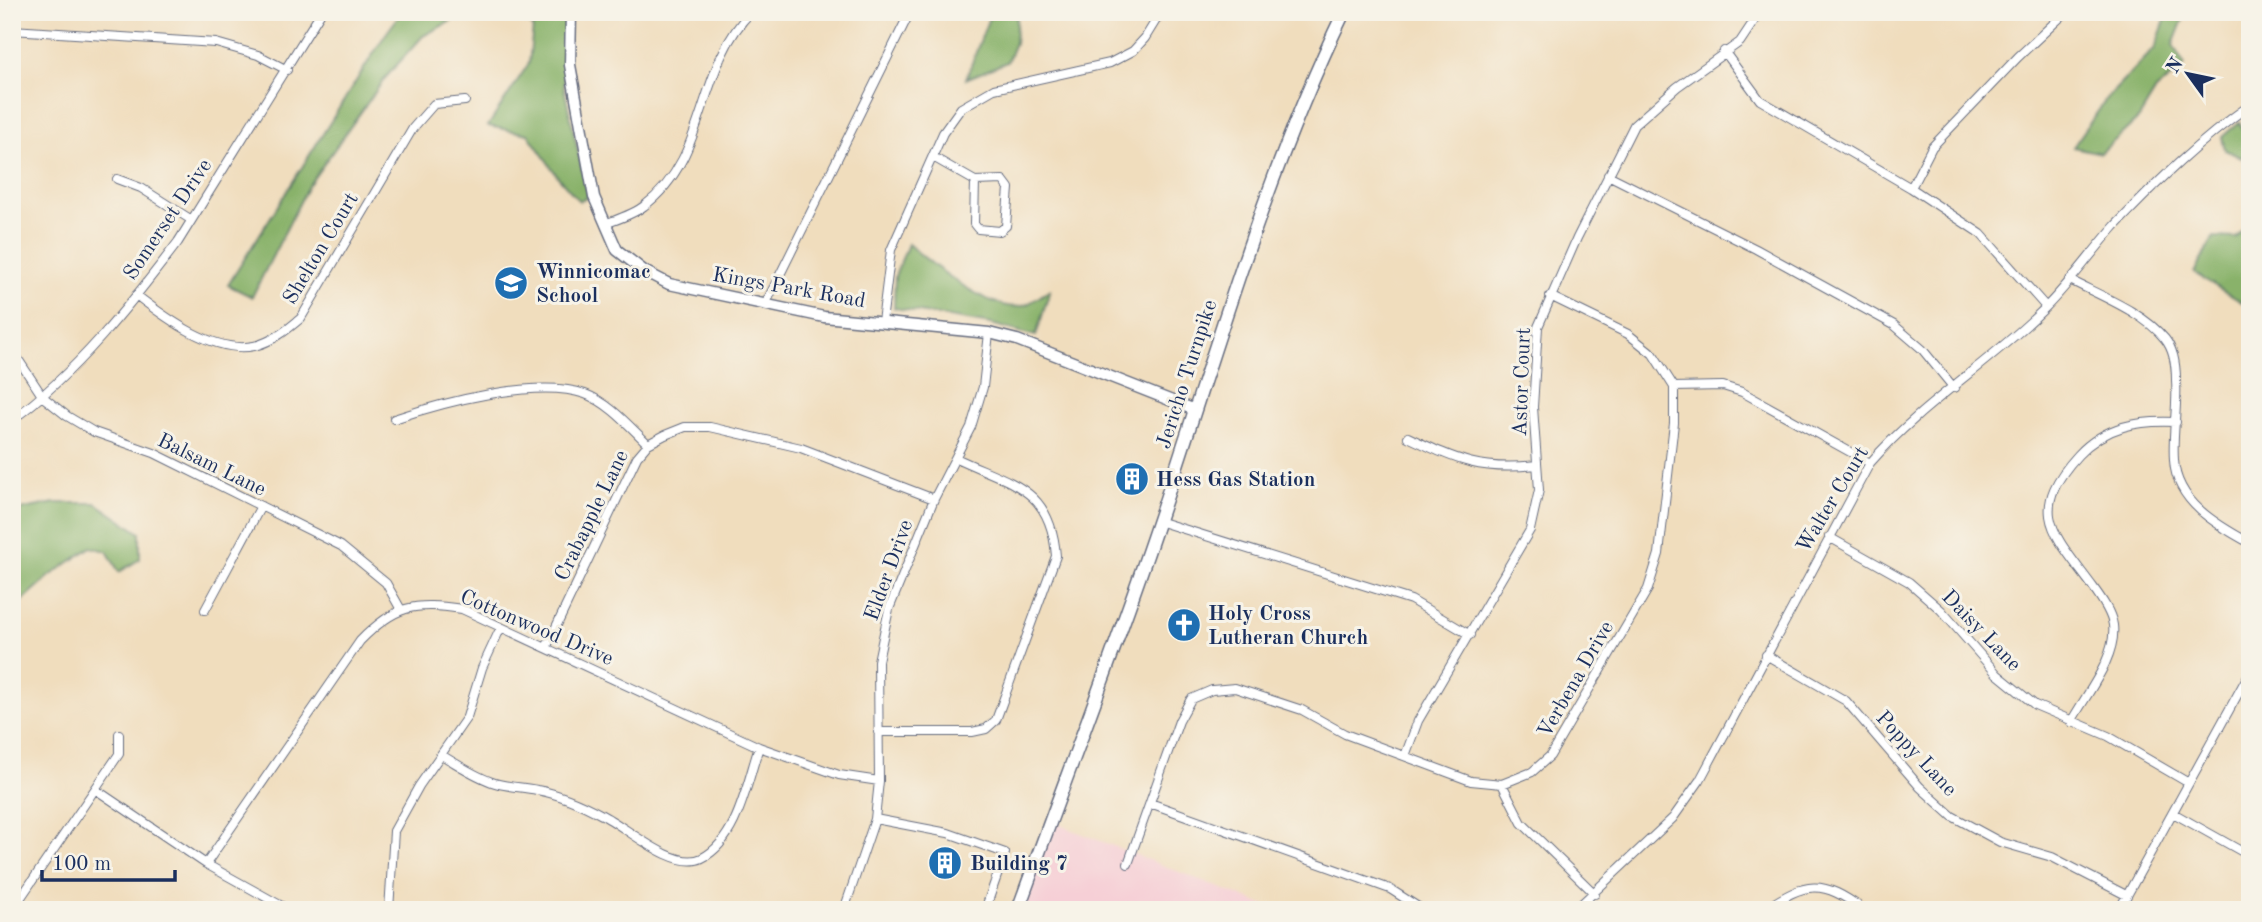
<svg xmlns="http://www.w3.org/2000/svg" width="2262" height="922" font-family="'Old Standard TT',serif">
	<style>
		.built { fill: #f6cfd6 }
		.forest { fill: #89b26a; stroke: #527064; stroke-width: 2 }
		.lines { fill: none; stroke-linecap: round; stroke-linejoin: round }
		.street-casing { stroke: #666c7f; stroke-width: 10 }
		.secondary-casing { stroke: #666c7f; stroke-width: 13 }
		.primary-casing { stroke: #666c7f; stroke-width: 15 }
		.street { stroke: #fff; stroke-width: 8 }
		.secondary { stroke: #fff; stroke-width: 10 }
		.primary { stroke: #fff; stroke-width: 12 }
		.labels { text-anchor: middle; stroke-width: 6; stroke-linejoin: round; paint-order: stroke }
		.street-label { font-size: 21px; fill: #1b2f5e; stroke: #f7f3e8 }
		.poi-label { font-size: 21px; font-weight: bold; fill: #1b2f5e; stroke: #f7f3e8; text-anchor: start }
	</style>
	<rect width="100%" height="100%" fill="#f7f3e8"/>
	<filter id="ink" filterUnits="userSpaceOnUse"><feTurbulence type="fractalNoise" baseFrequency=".0143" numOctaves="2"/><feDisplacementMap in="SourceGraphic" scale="14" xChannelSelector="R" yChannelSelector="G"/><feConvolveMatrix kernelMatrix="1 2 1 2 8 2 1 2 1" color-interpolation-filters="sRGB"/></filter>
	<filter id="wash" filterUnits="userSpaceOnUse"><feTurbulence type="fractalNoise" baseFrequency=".00686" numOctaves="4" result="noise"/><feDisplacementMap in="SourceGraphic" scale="28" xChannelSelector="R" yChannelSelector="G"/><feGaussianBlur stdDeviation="1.57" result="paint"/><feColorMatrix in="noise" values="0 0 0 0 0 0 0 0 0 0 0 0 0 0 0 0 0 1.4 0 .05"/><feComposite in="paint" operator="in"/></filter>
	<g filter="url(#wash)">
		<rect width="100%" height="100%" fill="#f0ddbd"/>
		<path class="built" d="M1050 821 1065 827 1276 910H1018Z"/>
		<path class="forest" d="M402 12H468L423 36 386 77 308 186 252 297 228 285 385 35Z
			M509 12H565L564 88 588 197 579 201 558 177 528 134 488 126 529 63 533 27 517 13Z
			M991 12H1017L1015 43 1007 62 966 79Z
			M2168 12H2186L2173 45 2185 66 2156 90 2139 118 2101 153 2073 147 2108 97 2155 48Z
			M2239 122 2250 140V161L2225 150 2222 137Z
			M2250 221V307L2194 273 2214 237 2236 238Z
			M908 244C930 263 991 313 1022 306 1031 304 1042 294 1050 290L1036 336 991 324 894 308 895 276Z
			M55 503H96L140 533V559L119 572 107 551 91 547 50 576 12 610V518L24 509Z"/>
	</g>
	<g filter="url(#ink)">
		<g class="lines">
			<g class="street-casing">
				<path id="street" d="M2246 12 2250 16
					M12 30 216 43 258 55 287 70
					M1724 51 1760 100 1911 188 1981 234 2046 307
					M933 157 975 181 974 224 978 229 1000 231 1006 226 1009 188 1003 180 975 181
					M1608 175 1756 249 1894 325 1922 349 1954 388
					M117 179 141 188 190 219
					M1911 188 1932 147 2018 57 2066 12
					M605 224C618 219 634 214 644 206 709 158 696 67 751 12
					M2070 280C2101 296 2143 312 2165 339 2174 350 2176 367 2176 380 2178 407 2172 434 2174 460 2176 502 2217 525 2250 543
					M136 295C166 318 214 354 254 346 272 342 287 330 301 318L413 128 434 104 465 101
					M765 305 910 12
					M882 322 891 250 943 133 961 108 994 89 1110 63 1133 51 1145 38 1161 12
					M12 350 43 397 67 416 94 432 154 453 341 546 386 583 400 608
					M1674 387 1723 386 1742 392 1870 463
					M394 419C441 403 537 377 585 394 610 403 630 427 648 444
					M12 420C76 373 130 305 178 242L321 12
					M1408 437C1459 461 1480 471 1537 465
					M1158 521 1411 600 1470 635
					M1829 537 1909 582 1941 610 1997 674 2035 705 2108 736 2187 782
					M205 610 261 506
					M546 648 637 457 648 444 665 435 685 427H710L801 448 934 499
					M1766 655 1846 701 1920 787 1952 816 2000 842 2052 857 2126 895
					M2071 722C2086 694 2117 658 2113 625 2111 612 2101 598 2093 587 2054 534 2026 512 2078 455 2105 426 2139 420 2176 422
					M878 732H972L986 729 996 720 1056 556C1051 487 1011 484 956 458
					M443 756C459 765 476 777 495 783 508 787 523 787 537 790 559 794 582 804 602 815 625 826 675 872 702 858 738 840 747 782 759 747
					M1405 756 1418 721 1530 530 1539 490 1533 407 1538 327 1577 238 1634 125 1677 87 1740 42 1760 12
					M1502 784 1522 823 1595 894
					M95 789 206 864 289 910
					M1150 803 1390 889 1423 910
					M2173 813 2250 856
					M875 819 948 833 1005 853 985 910
					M206 864 360 641C395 605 414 602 462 609L759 747 839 775 879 781
					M1128 864 1179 721 1191 699 1212 690 1235 688 1302 710 1345 734 1471 781 1502 784 1532 772 1550 756 1648 589 1659 554 1674 423V387L1653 354 1628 334 1550 296
					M13 909 119 754V734
					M389 910 394 831 419 786 467 717 482 668 501 627
					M844 910 875 819 879 781 878 661 889 609 934 499 971 427 983 387 989 333
					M1575 910 1673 818 1700 780 1870 463C1921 404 1990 363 2046 307 2071 282 2091 253 2115 226 2157 182 2200 140 2250 105
					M1764 910C1806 881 1822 879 1864 910
					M2119 910 2250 672"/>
			</g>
			<g class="secondary-casing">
				<path id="secondary" d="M571 12 570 65 594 197 617 250 644 271 669 284 824 317 989 333 1017 340 1195 410"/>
			</g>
			<g class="primary-casing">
				<path id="primary" d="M1018 910C1065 780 1115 651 1159 520 1216 350 1265 175 1344 12"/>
			</g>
			<use href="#street" class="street"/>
			<use href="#secondary" class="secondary"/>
			<use href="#primary" class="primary"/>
		</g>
	</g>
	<defs>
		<g id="school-disc" transform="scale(1.75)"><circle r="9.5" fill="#1f6fb2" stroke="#f7f3e8"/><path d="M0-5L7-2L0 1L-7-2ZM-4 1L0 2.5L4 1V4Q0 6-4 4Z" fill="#fff"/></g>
		<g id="building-disc" transform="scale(1.75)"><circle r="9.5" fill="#1f6fb2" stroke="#f7f3e8"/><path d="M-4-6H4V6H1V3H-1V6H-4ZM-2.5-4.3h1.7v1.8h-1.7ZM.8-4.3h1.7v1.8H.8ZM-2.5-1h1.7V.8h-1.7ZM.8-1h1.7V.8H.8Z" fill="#fff"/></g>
		<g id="church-disc" transform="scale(1.75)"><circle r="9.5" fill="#1f6fb2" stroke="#f7f3e8"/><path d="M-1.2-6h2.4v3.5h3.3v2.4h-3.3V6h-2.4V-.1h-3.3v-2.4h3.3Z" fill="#fff"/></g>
	</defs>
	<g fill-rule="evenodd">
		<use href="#school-disc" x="511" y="283"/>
		<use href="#building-disc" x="1132" y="479"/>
		<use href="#church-disc" x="1184" y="625"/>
		<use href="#building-disc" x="945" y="863"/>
	</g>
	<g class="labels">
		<g class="street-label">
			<text transform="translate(167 219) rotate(-56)" y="7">Somerset Drive</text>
			<text transform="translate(320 248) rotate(-59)" y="7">Shelton Court</text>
			<text transform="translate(789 287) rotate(10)" y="7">Kings Park Road</text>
			<text transform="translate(1186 374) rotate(-72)" y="7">Jericho Turnpike</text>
			<text transform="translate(1521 382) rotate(-88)" y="7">Astor Court</text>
			<text transform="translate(212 464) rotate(26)" y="7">Balsam Lane</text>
			<text transform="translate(1832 499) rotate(-59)" y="7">Walter Court</text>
			<text transform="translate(591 515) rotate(-64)" y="7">Crabapple Lane</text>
			<text transform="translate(888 570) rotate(-70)" y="7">Elder Drive</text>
			<text transform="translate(537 627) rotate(23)" y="7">Cottonwood Drive</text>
			<text transform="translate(1982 630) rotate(46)" y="7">Daisy Lane</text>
			<text transform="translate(1575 679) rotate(-60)" y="7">Verbena Drive</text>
			<text transform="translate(1917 753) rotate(47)" y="7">Poppy Lane</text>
		</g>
		<g class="poi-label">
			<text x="536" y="278">Winnicomac<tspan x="536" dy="24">School</tspan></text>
			<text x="1156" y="486">Hess Gas Station</text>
			<text x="1208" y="620">Holy Cross<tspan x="1208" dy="24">Lutheran Church</tspan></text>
			<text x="970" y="870">Building 7</text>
		</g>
	</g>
	<rect width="2262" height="922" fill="none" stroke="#f7f3e8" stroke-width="42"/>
	<g transform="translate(2188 74) rotate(303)" stroke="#f7f3e8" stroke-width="5" paint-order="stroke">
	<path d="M0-5L12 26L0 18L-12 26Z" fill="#1b2f5e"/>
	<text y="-10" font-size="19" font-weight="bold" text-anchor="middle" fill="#1b2f5e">N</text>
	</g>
	<path d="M42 870v10h133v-10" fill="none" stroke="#1b2f5e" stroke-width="3.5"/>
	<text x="52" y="870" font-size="21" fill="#1b2f5e" stroke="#f7f3e8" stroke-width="5" paint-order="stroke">100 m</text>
</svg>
